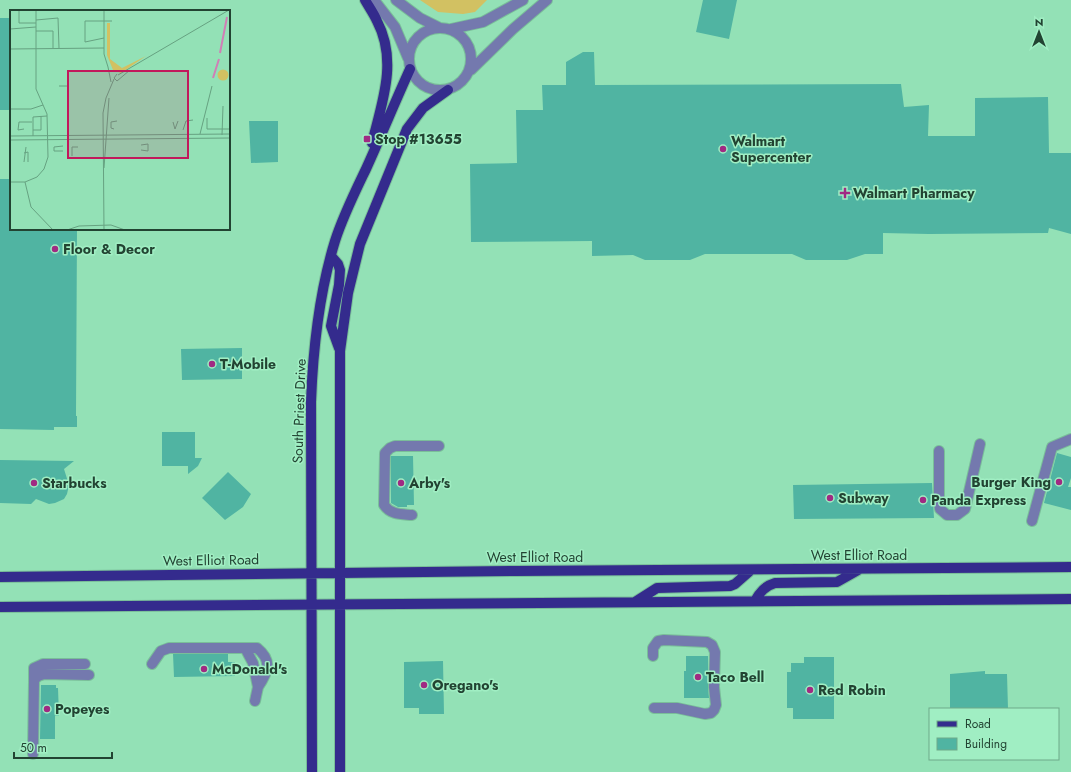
<svg xmlns="http://www.w3.org/2000/svg" width="1071" height="772" font-family="Jost,sans-serif">
	<style>
		.green { fill: #d2c162 }
		.building { fill: #50b4a2 }
		.lines { fill: none; stroke-linecap: round; stroke-linejoin: round }
		.minor-casing { stroke: #7abe99; stroke-width: 12 }
		.major-casing { stroke: #7abe99; stroke-width: 12 }
		.minor { stroke: #7479ae; stroke-width: 10 }
		.major { stroke: #342b8d; stroke-width: 10 }
		.poi-dot { fill: #a02a83; stroke: #a0eec3; stroke-width: 1.5 }
		.labels { text-anchor: middle; stroke-width: 3; stroke-linejoin: round; paint-order: stroke }
		.poi-label { font-size: 14px; font-weight: bold; fill: #224332; stroke: #a0eec3; text-anchor: start }
		.street-label { font-size: 14px; fill: #224332; stroke: #a0eec3 }
		.inset-river { fill: none; stroke: #d07fb6; stroke-width: 2 }
		.inset-road { fill: none; stroke: #66a281; stroke-width: 1 }
		.view { fill: #c2185b; fill-opacity: 0.15; stroke: #c2185b; stroke-width: 2 }
		.inset-edge { fill: none; stroke: #224332; stroke-width: 2 }
	</style>
	<rect width="100%" height="100%" fill="#93e1b6"/>
	<path class="green" d="M420 0H487L475 12 463 14 438 12Z"/>
	<path class="building" d="M703 0H737L729 39 696 32Z
		M0 18H11V110H0Z
		M583 52H594L595 85 901 84 904 107 929 105 928 136H975V98L1048 97 1049 153H1071V234L1049 228 1048 233 929 234 883 233V254H865L847 260H806L792 254H705L690 260H645L633 255 592 256V241L471 242 470 164 517 163 516 110H543L542 85H566V62Z
		M249 121H278V162L251 163Z
		M0 179H11V229H77L76 416H77V427H54V430L0 429Z
		M242 348V379L182 380 181 349Z
		M162 432H195V458H202L198 466 188 474V466H162Z
		M1057 453 1071 457V478L1068 487H1071V510L1044 503Z
		M391 456H413L414 505H407V507H398L391 503Z
		M0 460 74 461 64 469 69 485 67 494 64 499 55 503 49 504 36 499 31 504 0 503Z
		M228 472 251 494 243 507 225 520 202 498Z
		M932 483 934 518 794 519 793 485Z
		M173 654H228V662H235V676L174 677Z
		M686 656H708V687L709 698H684V671H686Z
		M804 657H834V719H793V708H787V672H791V663H804Z
		M443 661 444 714H419V708H404V662Z
		M985 671V674H1007L1008 709H950V674Z
		M41 685H56V688H58L59 716H55V739H40Z"/>
	<g class="lines">
		<g class="minor-casing">
			<path id="minor" d="M374 0 395 27 408 58
				M396 0 420 18 440 28
				M409 59a31 31 0 1 1 62 0a31 31 0 1 1-62 0Z
				M451 29 483 22 523 0
				M471 70 513 29 547 0
				M939 451V503L940 509 947 515H957L965 509 980 444
				M412 515C401 514 391 515 384 505L385 453 390 448 395 446H439
				M1032 521 1052 447 1071 439
				M245 648 253 663 258 687 255 701
				M653 656V648L658 641 664 640 707 642 712 645 715 652 714 687 716 705 714 710 711 713 705 714 677 708H654
				M152 664 161 651 169 648H257C273 661 268 672 258 687
				M34 680V668L43 664H85
				M33 754 34 680 38 676 44 674 89 675"/>
		</g>
		<g class="major-casing">
			<path id="major" d="M365 0C369 7 374 14 377 21 398 61 382 103 372 143
				M331 256 338 264 340 270 339 285 331 326 339 348
				M0 577 516 571 1071 567
				M755 601C760 592 765 586 775 583L837 582 860 569
				M635 602 657 588 730 586 735 584 751 570
				M0 607 1071 599
				M312 772 311 402C313 348 319 293 335 241 343 216 355 192 366 169 381 136 395 102 410 69
				M340 772V351L348 293 360 244 407 129 423 108 448 90"/>
		</g>
		<use href="#minor" class="minor"/>
		<use href="#major" class="major"/>
	</g>
	<g class="poi-dot">
		<rect x="363" y="135" width="8" height="8" rx="2"/>
		<circle cx="723" cy="149" r="4"/>
		<path d="M843 187h4v4h4v4h-4v4h-4v-4h-4v-4h4z"/>
		<circle cx="55" cy="249" r="4"/>
		<circle cx="212" cy="364" r="4"/>
		<circle cx="1059" cy="482" r="4"/>
		<circle cx="34" cy="483" r="4"/>
		<circle cx="401" cy="483" r="4"/>
		<circle cx="830" cy="498" r="4"/>
		<circle cx="923" cy="500" r="4"/>
		<circle cx="204" cy="669" r="4"/>
		<circle cx="698" cy="677" r="4"/>
		<circle cx="424" cy="685" r="4"/>
		<circle cx="810" cy="690" r="4"/>
		<circle cx="47" cy="709" r="4"/>
	</g>
	<g class="labels">
		<g class="poi-label">
			<text x="375" y="144">Stop #13655</text>
			<text x="731" y="146">Walmart<tspan x="731" dy="16">Supercenter</tspan></text>
			<text x="853" y="198">Walmart Pharmacy</text>
			<text x="63" y="254">Floor &amp; Decor</text>
			<text x="220" y="369">T-Mobile</text>
			<text x="1051" y="487" text-anchor="end">Burger King</text>
			<text x="42" y="488">Starbucks</text>
			<text x="409" y="488">Arby's</text>
			<text x="838" y="503">Subway</text>
			<text x="931" y="505">Panda Express</text>
			<text x="212" y="674">McDonald's</text>
			<text x="706" y="682">Taco Bell</text>
			<text x="432" y="690">Oregano's</text>
			<text x="818" y="695">Red Robin</text>
			<text x="55" y="714">Popeyes</text>
		</g>
		<g class="street-label">
			<text transform="translate(299 411) rotate(-88)" y="5">South Priest Drive</text>
			<text x="859" y="560">West Elliot Road</text>
			<text x="535" y="562">West Elliot Road</text>
			<text transform="translate(211 560) rotate(-1)" y="5">West Elliot Road</text>
		</g>
	</g>
	<g transform="translate(10 10)">
		<rect width="220" height="220" fill="#93e1b6"/>
		<path d="M97 13H100V49L112 58 136 46 111 63 103 60 97 45ZM207.5 65a5.5 5.5 0 1 1 11 0a5.5 5.5 0 1 1-11 0Z" fill="#d2c162"/>
		<path class="inset-river" d="M210 43 217 7M203 68 209 49"/>
		<path class="inset-road" d="M9 0V13H26M94 0V44L98 57M26 10 48 8 49 38M0 19 26 17M26 21H43V38M94 28 75 32V11H102M0 39 94 38M98 57 101 72M107 64 104 68 107 71 120 60M108 65 219 0M49 76H58V80M0 99H21L33 95M197 108V119H220M163 112 165 119 168 111M14 119 8 120 9 112H22M104 119 101 118V112L107 111M23 120H31V106M173 120 176 111 183 110M190 124 202 76M212 125 213 96M0 126 220 124M23 126V107L37 106M0 130 220 128M131 135 138 134V141L131 140M53 136 44 137V141H53M14 143 18 142V152M62 146V137H68M14 152 16 137M94 158 99 88M0 172H15L27 167 34 159 38 147 37 104 26 79V0M15 172 21 197 43 220M57 220 69 216 101 215 115 220M94 220 93 103 96 88 104 69"/>
		<path class="view" d="M58 61H178V148H58Z"/>
		<rect width="220" height="220" class="inset-edge"/>
	</g>
	<rect x="929" y="708" width="130" height="52" fill="#a0eec3" stroke="#6eaa89"/>
	<rect x="937" y="721" width="20" height="6" fill="#342b8d" stroke="#6eaa89"/>
	<text x="965" y="728" font-size="12" fill="#224332">Road</text>
	<rect x="937" y="738" width="20" height="12" fill="#50b4a2" stroke="#6eaa89"/>
	<text x="965" y="748" font-size="12" fill="#224332">Building</text>
	<g transform="translate(1039 32)" stroke="#a0eec3" stroke-width="3" paint-order="stroke">
	<path d="M0-3L7 15L0 10L-7 15Z" fill="#224332"/>
	<text y="-6" font-size="11" font-weight="bold" text-anchor="middle" fill="#224332">N</text>
	</g>
	<path d="M14 752v6h98v-6" fill="none" stroke="#224332" stroke-width="2"/>
	<text x="20" y="752" font-size="12" fill="#224332" stroke="#a0eec3" stroke-width="3" paint-order="stroke">50 m</text>
</svg>
